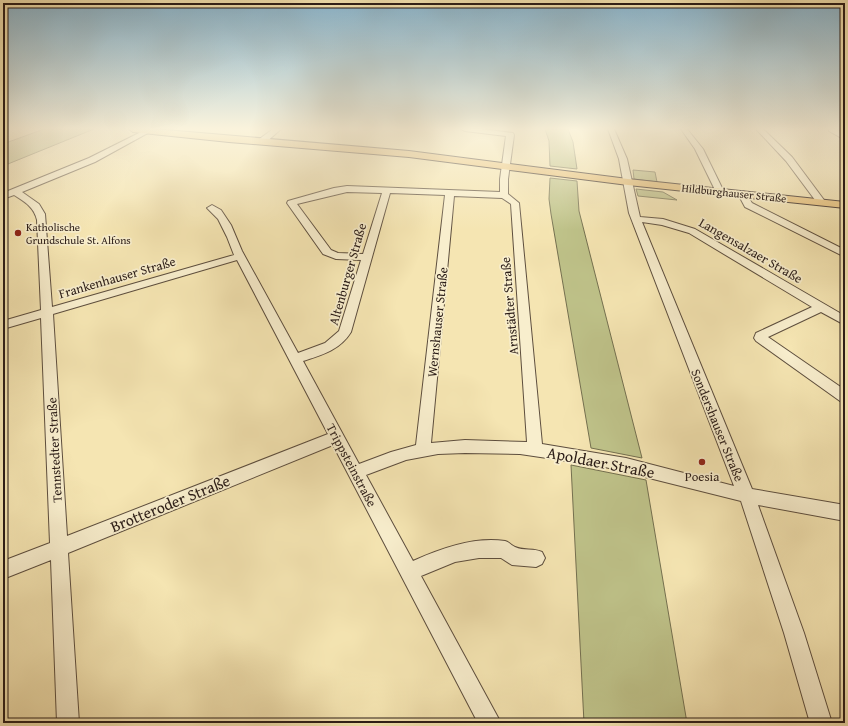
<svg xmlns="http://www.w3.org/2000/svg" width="848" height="726" font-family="'Gentium Book Plus',serif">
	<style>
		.green { fill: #bfc38a; stroke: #747050 }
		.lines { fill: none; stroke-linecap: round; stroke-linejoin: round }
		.minor-casing { stroke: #5d4e3e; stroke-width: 2 }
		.major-casing { stroke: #2a1c17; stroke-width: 2 }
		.minor { fill: #f8eecd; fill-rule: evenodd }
		.major { fill: #eac279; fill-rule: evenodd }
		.poi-dot { fill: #8f2418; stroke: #f8eecd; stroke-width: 1.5 }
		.labels { text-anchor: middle; stroke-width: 3.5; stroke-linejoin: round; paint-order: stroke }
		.far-street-label { font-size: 11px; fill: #2a1c17; stroke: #f8eecd }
		.far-poi-label { font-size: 11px; fill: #2a1c17; stroke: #f8eecd; text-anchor: start }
		.street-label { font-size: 13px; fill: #2a1c17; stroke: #f8eecd }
		.poi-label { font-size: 13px; fill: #2a1c17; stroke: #f8eecd }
		.near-street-label { font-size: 16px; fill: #2a1c17; stroke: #f8eecd }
	</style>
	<rect width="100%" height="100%" fill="#f5e5b2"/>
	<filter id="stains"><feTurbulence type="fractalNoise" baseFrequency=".005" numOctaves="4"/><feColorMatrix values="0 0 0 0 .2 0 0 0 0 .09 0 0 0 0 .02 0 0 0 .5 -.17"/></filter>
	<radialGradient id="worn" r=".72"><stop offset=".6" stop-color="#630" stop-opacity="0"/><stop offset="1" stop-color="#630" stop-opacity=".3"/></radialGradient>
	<path class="green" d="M44 129H94L3 166V144Z
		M545 129H568L573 142 577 169 550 166 549 141Z
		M633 170 655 172 657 182 634 179Z
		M550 178 577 181 579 211 642 458 591 448 551 214 549 199Z
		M636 189 663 192 677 200 638 196Z
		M571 465 646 480 687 723H584Z"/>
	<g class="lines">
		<g class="minor-casing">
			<path id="minor" d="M147 129H155L95 162 22 192 39 204 45 214 52 307 234 255 227 237 218 219 207 208 212 205 221 210 231 225 242 251 298 353 325 343 339 331 361 260 336 259 323 254 287 203 288 201 334 188 347 186 500 192V179L506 136 465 131 461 129H481L513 133 514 135 508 179V194L519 203 542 444 626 458 734 486 629 213 619 159 608 129H614L627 159 640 217 663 219 695 229 845 316V325L821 312 768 337 845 390V402L840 401 756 341 754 338 756 333 812 307 689 233 662 225 642 222 752 489 845 505V521L758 505 804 633 832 723H810L784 633 741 501 601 466 520 454 465 453 438 454 406 460 366 475 413 561C439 549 475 536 505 541 509 542 512 546 515 547 523 551 534 548 542 552L545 558 542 564 536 567 512 565 501 558H479L455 562 421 576 501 723H478L333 445 68 553 79 723H57L51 560 3 579V561L50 543 41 318 3 329V321L41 310 37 220C34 207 25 202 14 195L3 199V193L89 158ZM347 192 382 193 363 254 338 253 331 250 297 204ZM390 193 445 195 416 445 391 452 359 464 303 361C322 355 340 350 351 332ZM454 196 502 198 511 204 527 442 465 440 431 443ZM237 260 328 434 67 536 53 314Z
				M273 129H281L264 144H258V140Z
				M681 129H687L703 149 724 192 723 194H717L716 192 695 149Z
				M756 129H763L792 157 824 200 825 202 824 204H818L786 161Z
				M829 129H836L845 135V140L829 131Z
				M742 191 745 192 752 203 845 250V257L745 207 738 194Z"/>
		</g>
		<g class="major-casing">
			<path id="major" d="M129 129H154L409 151 628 179 845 202V208L628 185 409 157 229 142 133 132Z"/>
		</g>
		<use href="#minor" class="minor"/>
		<use href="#major" class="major"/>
	</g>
	<linearGradient id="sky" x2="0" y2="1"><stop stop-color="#8ab8d2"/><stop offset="0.56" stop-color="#faf3dc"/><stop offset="1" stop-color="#faf3dc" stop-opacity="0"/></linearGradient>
	<rect width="848" height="230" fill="url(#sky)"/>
	<g class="poi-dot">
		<circle cx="18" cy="233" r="4"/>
		<circle cx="702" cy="462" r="4"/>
	</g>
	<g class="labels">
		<g class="far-street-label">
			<text transform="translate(734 193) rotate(6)" y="4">Hildburghauser Straße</text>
		</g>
		<g class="far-poi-label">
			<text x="26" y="231">Katholische<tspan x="26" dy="13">Grundschule St. Alfons</tspan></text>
		</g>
		<g class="street-label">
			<text transform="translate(751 250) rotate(30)" y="5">Langensalzaer Straße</text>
			<text transform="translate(347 274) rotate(-74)" y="5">Altenburger Straße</text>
			<text transform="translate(117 277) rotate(-16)" y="5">Frankenhauser Straße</text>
			<text transform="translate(509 306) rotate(-95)" y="5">Arnstädter Straße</text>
			<text transform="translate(437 322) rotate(-84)" y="5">Wernshauser Straße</text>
			<text transform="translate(718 425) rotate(68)" y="5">Sondershauser Straße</text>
			<text transform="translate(54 450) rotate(-93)" y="5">Tennstedter Straße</text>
			<text transform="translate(352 465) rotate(62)" y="5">Trippsteinstraße</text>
		</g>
		<g class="poi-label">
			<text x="702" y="481">Poesia</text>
		</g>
		<g class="near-street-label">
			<text transform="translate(601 462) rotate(11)" y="6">Apoldaer Straße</text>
			<text transform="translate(170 503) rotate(-22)" y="6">Brotteroder Straße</text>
		</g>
	</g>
	<rect width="848" height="726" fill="none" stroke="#f5e5b2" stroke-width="16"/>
	<rect x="4" y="4" width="840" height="718" fill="none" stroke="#2a1c17" stroke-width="2"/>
	<rect x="8" y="8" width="832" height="710" fill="none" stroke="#2a1c17"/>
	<rect width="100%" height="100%" filter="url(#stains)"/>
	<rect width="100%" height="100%" fill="url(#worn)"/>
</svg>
